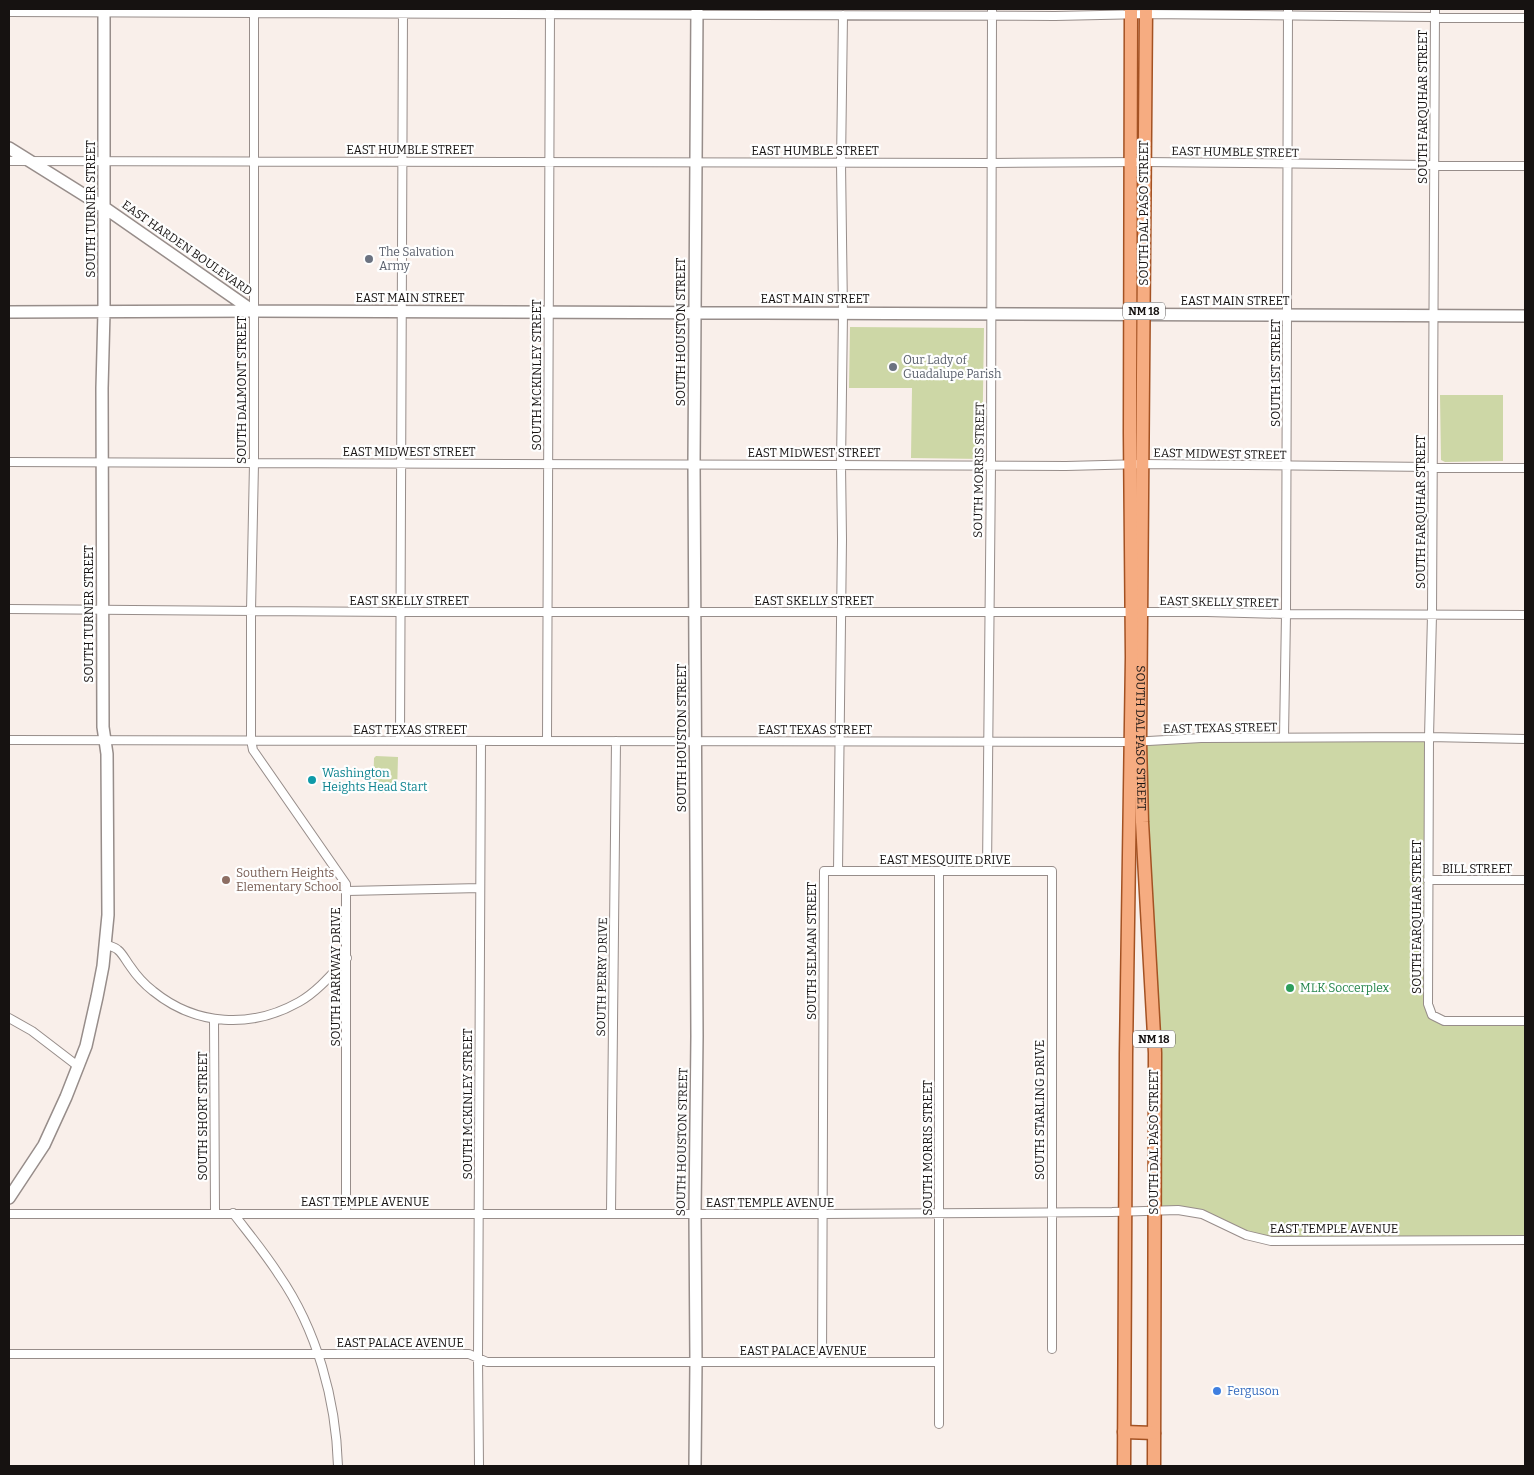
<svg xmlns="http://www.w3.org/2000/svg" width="1534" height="1475" font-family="Bitter,serif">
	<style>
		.green { fill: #cdd7a6 }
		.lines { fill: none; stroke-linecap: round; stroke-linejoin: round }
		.street-casing { stroke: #978d8a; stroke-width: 10 }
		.secondary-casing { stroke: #978d8a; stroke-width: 14 }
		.primary-casing { stroke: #a45223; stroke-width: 15 }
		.street { stroke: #fff; stroke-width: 8 }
		.secondary { stroke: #fff; stroke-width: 11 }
		.primary { stroke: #f6ac81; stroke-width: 12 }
		.worship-dot { fill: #6b7280; stroke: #fefefe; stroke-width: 2 }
		.culture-dot { fill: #0f9aa8; stroke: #fefefe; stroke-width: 2 }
		.education-dot { fill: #8d6e63; stroke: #fefefe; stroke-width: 2 }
		.leisure-dot { fill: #2e9e5b; stroke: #fefefe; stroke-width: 2 }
		.shop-dot { fill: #3f7fe0; stroke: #fefefe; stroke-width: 2 }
		.labels { text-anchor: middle; stroke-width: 4.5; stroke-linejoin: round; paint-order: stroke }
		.shield { fill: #fefefe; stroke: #5c5958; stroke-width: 1 }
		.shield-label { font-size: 11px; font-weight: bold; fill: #161211 }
		.street-label { font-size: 12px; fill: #161211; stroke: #fefefe }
		.worship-label { font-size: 12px; fill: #5b616d; stroke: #fefefe; text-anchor: start }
		.culture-label { font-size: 12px; fill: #0d838f; stroke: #fefefe; text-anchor: start }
		.education-label { font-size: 12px; fill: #785e54; stroke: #fefefe; text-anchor: start }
		.leisure-label { font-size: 12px; fill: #27864d; stroke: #fefefe; text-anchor: start }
		.shop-label { font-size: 12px; fill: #366cbe; stroke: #fefefe; text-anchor: start }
	</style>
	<rect width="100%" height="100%" fill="#f9efea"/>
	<path class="green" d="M850 327 984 328 982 459 911 458 912 388H849Z
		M1440 395H1503V461L1445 462 1441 460Z
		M1429 737 1428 1004 1437 1019 1525 1021V1240L1271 1241 1213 1218 1154 1210 1140 742Z
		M376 756 398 757 397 793H373L374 758Z"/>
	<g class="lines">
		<g class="street-casing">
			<path id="street" d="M1435 9 1432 615 1429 737 1428 1004 1432 1015 1444 1021H1525
				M254 10V463L251 611V740L253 750 346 884V1213
				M9 12 1055 16 1146 14 1525 18
				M9 161 992 163 1144 162 1525 166
				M9 462 1066 466 1143 464 1525 468
				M9 609 400 612H1207L1286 614 1525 615
				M1284 737 1286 614 1288 9
				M9 740 1131 742 1201 738 1429 737 1525 739
				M400 741 403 9
				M547 741 550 9
				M838 871 842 539 841 465 843 313 841 163 843 15
				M939 871V1424
				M987 871 991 465 992 9
				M1428 880H1525
				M347 891 480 888
				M105 944C109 946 115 947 118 950 123 954 126 961 130 966 136 975 144 984 153 991 196 1026 251 1029 299 1002 317 992 333 973 347 958
				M9 1018 32 1031 79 1067
				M214 1020 215 1213
				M233 1213C249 1234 265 1253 279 1275 317 1330 336 1400 338 1466
				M611 1213 616 741
				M9 1214H823L1112 1212 1178 1210 1202 1214 1246 1235 1271 1241 1525 1240
				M9 1354H469L487 1362H939
				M822 1361 824 871H1052V1349
				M479 1466 478 1358 481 741"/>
		</g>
		<g class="secondary-casing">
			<path id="secondary" d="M9 148 105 208 253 311
				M9 312 253 311 1525 316
				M9 1198 44 1145 66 1097 86 1046 97 997 103 966 108 915 107 754 103 727 102 388 104 312V9
				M695 1466 696 1362 695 1214 697 1036 694 464 697 9"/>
		</g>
		<g class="primary-casing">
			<g id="primary">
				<path id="s1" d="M1146 9 1140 742 1142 822 1155 1053 1154 1466"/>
				<path d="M1124 1432 1154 1433"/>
				<path d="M1124 1466 1126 1054 1132 657 1130 433 1131 9"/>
			</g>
		</g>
		<use href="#street" class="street"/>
		<use href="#secondary" class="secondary"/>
		<use href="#primary" class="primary"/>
	</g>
	<g class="worship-dot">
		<circle cx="369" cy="259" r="5"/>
		<circle cx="893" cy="367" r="5"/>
	</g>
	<circle class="culture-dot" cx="312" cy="780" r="5"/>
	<circle class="education-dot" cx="226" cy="880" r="5"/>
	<circle class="leisure-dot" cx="1290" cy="988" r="5"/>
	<circle class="shop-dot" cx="1217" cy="1391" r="5"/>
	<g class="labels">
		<g class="shield">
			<rect x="1123" y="302.5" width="42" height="17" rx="4"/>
			<rect x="1133" y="1030.5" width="42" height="17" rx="4"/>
		</g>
		<g class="shield-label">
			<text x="1144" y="315">NM 18</text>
			<text x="1154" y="1043">NM 18</text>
		</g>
		<g class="street-label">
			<text transform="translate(1423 107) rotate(-90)" y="4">SOUTH FARQUHAR STREET</text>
			<text x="410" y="154">EAST HUMBLE STREET</text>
			<text x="815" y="155">EAST HUMBLE STREET</text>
			<text transform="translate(1235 152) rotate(1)" y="4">EAST HUMBLE STREET</text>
			<text transform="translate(91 209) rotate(-90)" y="4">SOUTH TURNER STREET</text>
			<text transform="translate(1144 213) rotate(-90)" y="4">SOUTH DAL PASO STREET</text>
			<text transform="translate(187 248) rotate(35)" y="4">EAST HARDEN BOULEVARD</text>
			<text x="410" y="302">EAST MAIN STREET</text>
			<text x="815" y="303">EAST MAIN STREET</text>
			<text x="1235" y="305">EAST MAIN STREET</text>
			<text transform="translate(681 332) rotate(-90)" y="4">SOUTH HOUSTON STREET</text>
			<text transform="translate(1276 373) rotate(-90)" y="4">SOUTH 1ST STREET</text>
			<text transform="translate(537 375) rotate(-90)" y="4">SOUTH MCKINLEY STREET</text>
			<text transform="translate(242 390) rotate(-90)" y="4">SOUTH DALMONT STREET</text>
			<text x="409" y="456">EAST MIDWEST STREET</text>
			<text x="814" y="457">EAST MIDWEST STREET</text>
			<text transform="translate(1220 454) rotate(1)" y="4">EAST MIDWEST STREET</text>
			<text transform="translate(979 470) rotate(-89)" y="4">SOUTH MORRIS STREET</text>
			<text transform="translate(1421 512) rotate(-90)" y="4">SOUTH FARQUHAR STREET</text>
			<text x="409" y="605">EAST SKELLY STREET</text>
			<text x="814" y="605">EAST SKELLY STREET</text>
			<text transform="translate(1219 602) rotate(1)" y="4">EAST SKELLY STREET</text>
			<text transform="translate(89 614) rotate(-90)" y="4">SOUTH TURNER STREET</text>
			<text transform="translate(1220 728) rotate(-1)" y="4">EAST TEXAS STREET</text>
			<text x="410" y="734">EAST TEXAS STREET</text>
			<text x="815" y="734">EAST TEXAS STREET</text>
			<text transform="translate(682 738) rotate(-90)" y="4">SOUTH HOUSTON STREET</text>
			<text dy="4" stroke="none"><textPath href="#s1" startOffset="729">SOUTH DAL PASO STREET</textPath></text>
			<text x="945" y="864">EAST MESQUITE DRIVE</text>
			<text x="1477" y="873">BILL STREET</text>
			<text transform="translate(1417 917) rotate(-90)" y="4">SOUTH FARQUHAR STREET</text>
			<text transform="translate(812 951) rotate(-90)" y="4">SOUTH SELMAN STREET</text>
			<text transform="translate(336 977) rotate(-90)" y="4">SOUTH PARKWAY DRIVE</text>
			<text transform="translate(602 977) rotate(-89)" y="4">SOUTH PERRY DRIVE</text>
			<text transform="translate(468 1104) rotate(-90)" y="4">SOUTH MCKINLEY STREET</text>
			<text transform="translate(1040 1110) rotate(-90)" y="4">SOUTH STARLING DRIVE</text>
			<text transform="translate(203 1116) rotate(-90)" y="4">SOUTH SHORT STREET</text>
			<text transform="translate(682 1142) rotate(-89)" y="4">SOUTH HOUSTON STREET</text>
			<text transform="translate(1154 1142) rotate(-90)" y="4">SOUTH DAL PASO STREET</text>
			<text transform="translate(928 1148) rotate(-90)" y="4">SOUTH MORRIS STREET</text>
			<text x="365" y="1206">EAST TEMPLE AVENUE</text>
			<text x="770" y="1207">EAST TEMPLE AVENUE</text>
			<text x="1334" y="1233">EAST TEMPLE AVENUE</text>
			<text x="400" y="1347">EAST PALACE AVENUE</text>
			<text x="803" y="1355">EAST PALACE AVENUE</text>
		</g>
		<g class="worship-label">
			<text x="379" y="256">The Salvation<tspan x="379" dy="14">Army</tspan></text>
			<text x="903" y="364">Our Lady of<tspan x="903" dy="14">Guadalupe Parish</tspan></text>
		</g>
		<g class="culture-label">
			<text x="322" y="777">Washington<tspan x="322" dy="14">Heights Head Start</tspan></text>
		</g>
		<g class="education-label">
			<text x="236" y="877">Southern Heights<tspan x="236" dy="14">Elementary School</tspan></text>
		</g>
		<g class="leisure-label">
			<text x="1300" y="992">MLK Soccerplex</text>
		</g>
		<g class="shop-label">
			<text x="1227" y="1395">Ferguson</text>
		</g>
	</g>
	<rect width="1534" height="1475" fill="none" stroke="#161211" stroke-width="20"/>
</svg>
